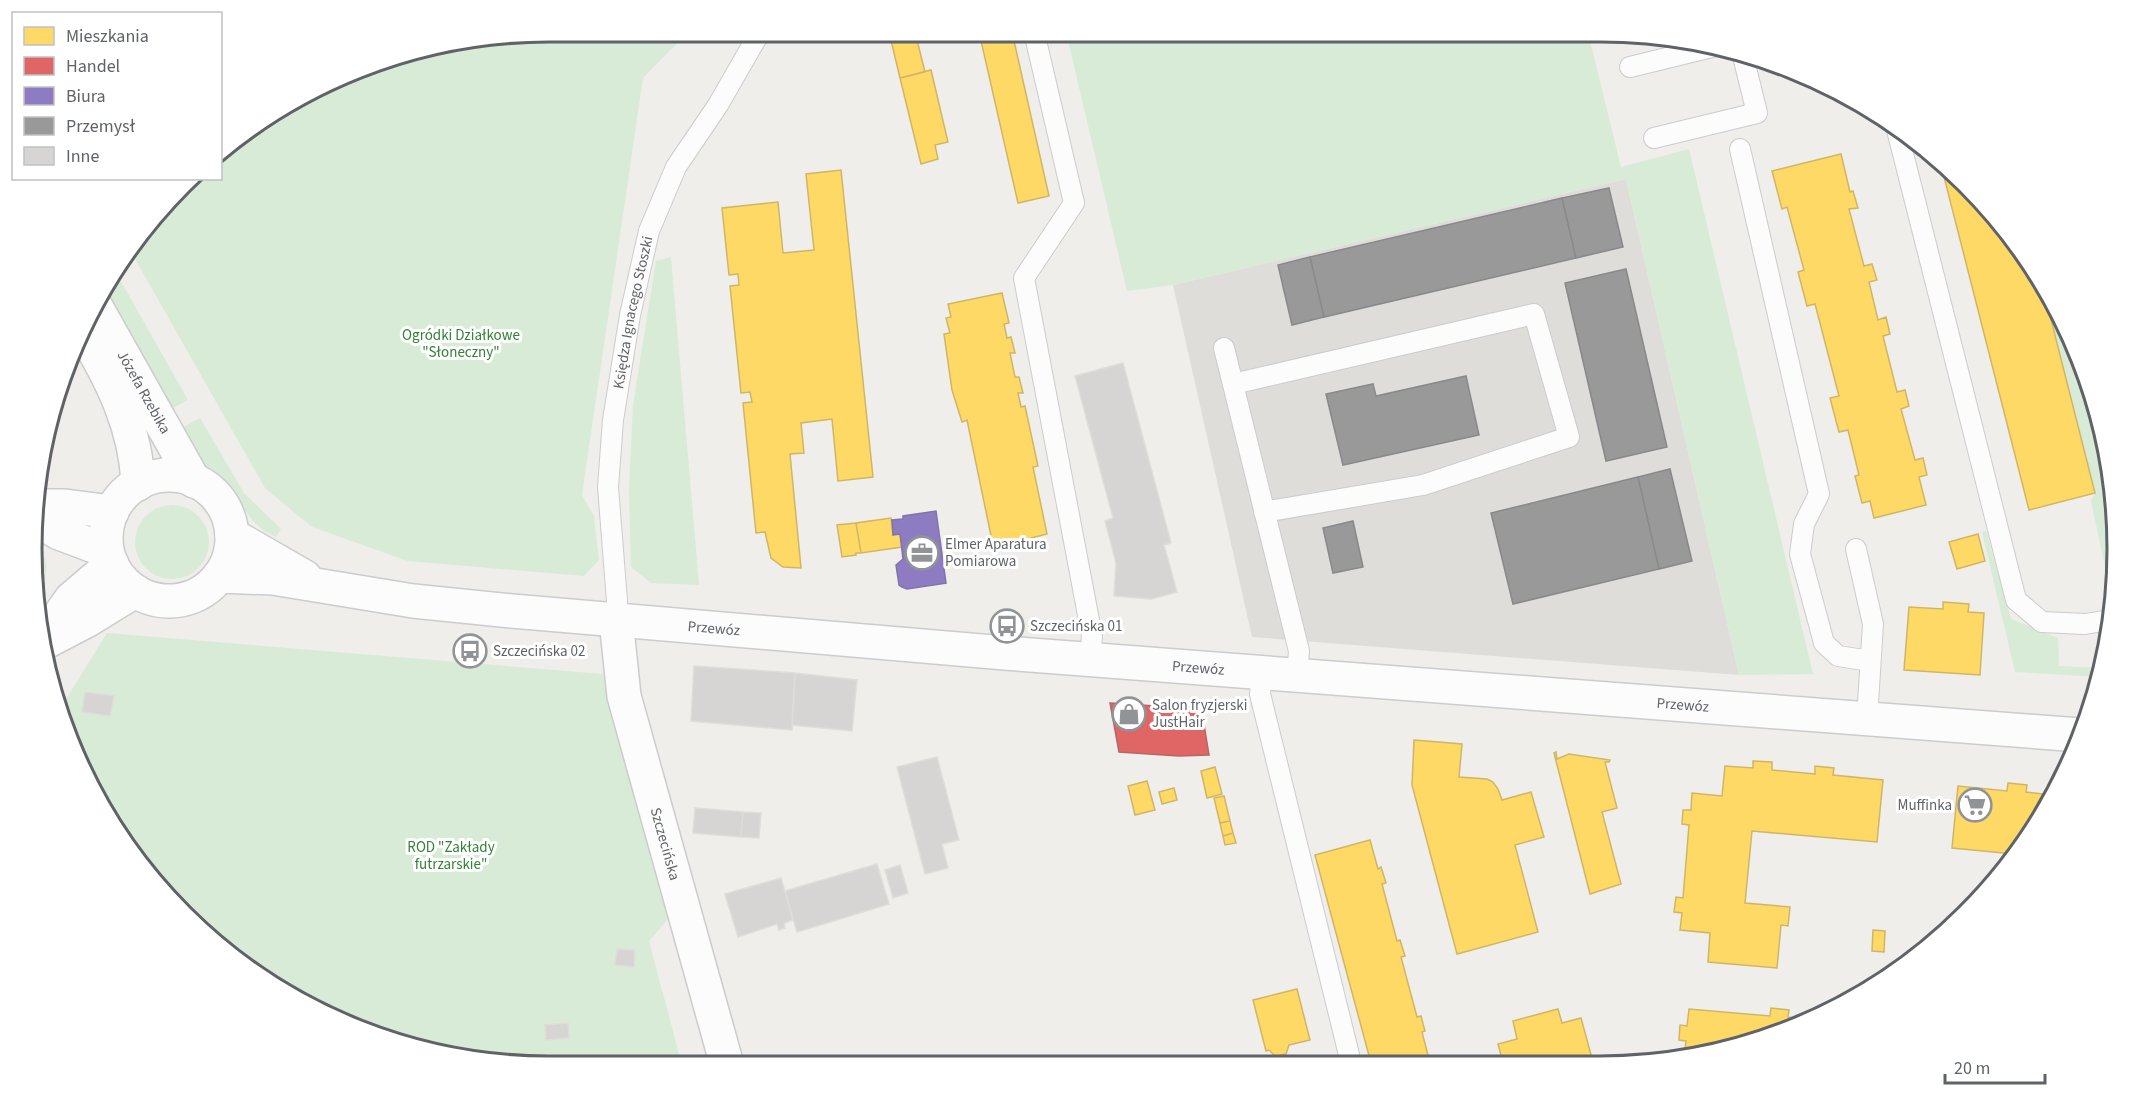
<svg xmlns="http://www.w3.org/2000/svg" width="2149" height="1098" font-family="'Source Sans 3',sans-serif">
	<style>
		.industrial { fill: #dfddda }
		.green { fill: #d8ebd6 }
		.homes { fill: #ffd966; stroke: #cfb667; stroke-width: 1.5 }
		.shops { fill: #e06666; stroke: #b96567; stroke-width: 1.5 }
		.offices { fill: #8e7cc3; stroke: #8074a8; stroke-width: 1.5 }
		.industry { fill: #999; stroke: #88898a; stroke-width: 1.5 }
		.building { fill: #d6d5d3; stroke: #deddd9; stroke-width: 1.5 }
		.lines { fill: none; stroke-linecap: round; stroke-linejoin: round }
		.lane-casing { stroke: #cbcccc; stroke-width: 22 }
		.street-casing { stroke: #cbcccc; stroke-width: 36 }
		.lane { stroke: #fdfcfc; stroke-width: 20 }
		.street { stroke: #fdfcfc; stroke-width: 33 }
		.labels { text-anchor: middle; stroke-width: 6; stroke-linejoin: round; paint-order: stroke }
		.street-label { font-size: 15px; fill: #5f6368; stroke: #fff }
		.park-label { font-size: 15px; fill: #348238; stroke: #fff }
		.poi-label { font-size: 15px; fill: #5f6368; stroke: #fff; text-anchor: start }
		.rim { fill: none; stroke: #5f6368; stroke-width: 3 }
	</style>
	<rect width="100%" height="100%" fill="#efeeea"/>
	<path class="industrial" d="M1626 179 1739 675 1252 637 1173 285Z"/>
	<path class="green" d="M549 32H688L643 78 582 495 594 516 599 560 584 576 408 561 312 527 265 488 130 250 196 179 220 178 221 153 234 139 382 59Z
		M1066 32 1588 33 1621 167 1689 149 1813 674 1739 675 1626 179 1173 285 1127 291Z
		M671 257 699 585 651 583 631 567 629 489 633 405 656 261Z
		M114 269 188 400 169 410 102 292Z
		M2041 280 2048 290 2090 382 2113 481 2116 582 2113 604 2091 501 2095 493Z
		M200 418 244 493 281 529 276 537 264 531 253 521 223 479 203 464 178 430Z
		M135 542a37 37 0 1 1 74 0a37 37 0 1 1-74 0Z
		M1986 531 2011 619 2058 638 2059 666 2102 668 2101 677 2015 672 1982 532Z
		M38 551C48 557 47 568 45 579L37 575Z
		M107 633 603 674 668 919 649 941 682 1065H515L415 1049 320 1013 183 915 85 778 63 704Z"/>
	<path class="homes" d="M889 32H915L925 72 900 78Z
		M979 32H1012L1049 196 1018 203Z
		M931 70 948 142 935 145 938 159 921 164 900 78Z
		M1841 154 1850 192 1853 191 1858 208 1849 209 1864 266 1872 264 1877 280 1869 282 1878 320 1886 317 1890 334 1883 336 1897 392 1905 390 1909 406 1901 409 1915 460 1923 458 1927 475 1919 477 1926 505 1874 518 1870 501 1862 503 1855 476 1859 475 1848 430 1839 432 1830 398 1839 396 1815 304 1807 306 1798 272 1804 270 1787 207 1782 209 1772 171Z
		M1940 161 1989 208 2041 280 2095 493 2029 510Z
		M841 170 873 477 838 481 832 419 801 423 804 453 790 454 801 568 783 567 771 558 765 532 756 533 743 403 752 402 750 392 741 393 730 286 739 285 738 274 729 275 722 208 778 202 783 253 814 250 806 174Z
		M1002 293 1009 323 1004 324 1007 338 1011 337 1015 353H1010L1015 377H1019L1023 393H1018L1021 407 1025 406 1038 466 1033 467 1047 534 1031 538 1032 542 994 550 967 420 962 422 952 390 944 334 950 333 946 318 951 317 948 304Z
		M891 518 893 535 900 534 902 547 861 553 856 523Z
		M856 523 861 553H856V555L842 557 837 525Z
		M1978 534 1985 561 1957 569 1949 542Z
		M1943 602 1969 604 1968 612 1984 613 1980 675 1904 670 1909 607 1943 609Z
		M1414 740 1462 744 1459 777 1487 779 1493 782 1498 789 1502 800 1531 792 1544 837 1515 845 1538 932 1457 954 1412 785Z
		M1556 752 1557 759 1569 754 1610 760 1609 762H1605L1617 808 1602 812 1621 884 1590 894 1554 753Z
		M1753 761 1772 762V770L1815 774V766L1834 768 1833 775 1883 780 1877 842 1752 831 1745 903 1790 907 1788 926 1781 925 1777 968 1708 962 1710 933 1680 930 1682 913 1674 912 1676 897 1683 898 1689 825 1682 824 1683 810H1691L1692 793 1722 796 1725 766 1753 768Z
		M1215 767 1222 794 1207 798 1201 771Z
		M1147 781 1155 810 1135 815 1128 786Z
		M2008 783 2027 785 2026 792 2053 795 2014 854 1952 848 1958 786 2007 791Z
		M1174 788 1177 800 1162 804 1159 792Z
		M1224 796 1230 821 1220 823 1214 798Z
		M1230 821 1233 833 1223 836 1220 823Z
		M1233 833 1236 843 1225 845 1223 836Z
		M1370 840 1378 869 1381 867 1386 883 1382 884 1397 941 1400 940 1405 956 1401 957 1417 1017 1421 1016 1425 1031 1422 1032 1430 1063H1371L1315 855Z
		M1873 930 1885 931 1884 952 1872 951Z
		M1297 989 1310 1040 1289 1045 1286 1054 1275 1056 1269 1050 1266 1051 1253 1000Z
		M1771 1008 1789 1010 1788 1017 1809 1021 1798 1027 1684 1058 1686 1041 1679 1040 1680 1025 1687 1026 1689 1009 1770 1016Z
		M1558 1009 1562 1023 1581 1018 1593 1062 1503 1063 1498 1044 1517 1039 1513 1021Z"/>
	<path class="shops" d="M1110 703 1171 707 1201 706 1209 755 1179 756 1119 752Z"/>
	<path class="offices" d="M936 511 946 583 907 589 902 587 899 585 896 565 903 559 900 534 893 535 892 520 903 519V516Z"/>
	<path class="industry" d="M1609 188 1623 247 1576 258 1562 198Z
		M1562 198 1576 258 1324 317 1310 257Z
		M1310 257 1324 317 1292 325 1278 265Z
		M1626 269 1667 447 1606 461 1565 283Z
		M1466 376 1479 435 1343 465 1326 394 1373 384 1376 396Z
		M1670 469 1692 561 1659 569 1638 477Z
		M1638 477 1659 569 1513 604 1491 513Z
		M1353 521 1363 567 1333 573 1323 528Z"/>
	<path class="building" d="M1123 363 1171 543 1164 545 1177 592 1151 599 1114 596 1116 563 1105 521 1113 518 1075 376Z
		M694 666 795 673 792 730 691 721Z
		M795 673 857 680 852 731 792 725Z
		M85 692 114 696 110 716 82 712Z
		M937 757 959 840 942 844 948 868 925 874 897 767Z
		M695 808 743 812 741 837 693 833Z
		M743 812 761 813 759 838 741 837Z
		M877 864 889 904 797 932 785 891Z
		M900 865 908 893 893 898 885 870Z
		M781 878 793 920 784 923 785 928 779 930 777 924 738 937 725 894Z
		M617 949 635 950 634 967 615 965Z
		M568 1023 569 1038 546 1040 545 1025Z"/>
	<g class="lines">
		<g class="lane-casing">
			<g id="lane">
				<path d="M1034 32 1074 203 1024 278 1092 636 1090 659"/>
				<path d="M1630 67 1716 46"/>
				<path d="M1896 126 2016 600 2042 622 2085 624 2110 620"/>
				<path d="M1654 138 1757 113 1742 52"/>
				<path d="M1740 149 1819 494 1804 524 1800 554 1824 643 1838 656 1870 661"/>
				<path d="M1224 348 1299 651 1297 675"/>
				<path d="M1233 384 1534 314 1569 437 1423 485 1264 512"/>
				<path d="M1856 549 1873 624 1867 719"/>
				<path id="s1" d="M616 620 617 601 608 487 613 420 630 315 649 231 676 167 718 105 760 32"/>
				<path d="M1262 672 1260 694 1351 1063"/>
			</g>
		</g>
		<g class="street-casing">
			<g id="street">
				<path id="s2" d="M95 305 194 481"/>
				<path d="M82 330C111 378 136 427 138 484"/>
				<circle cx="169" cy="538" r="63"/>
				<path d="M40 506H65L112 512"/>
				<path d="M39 521 59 533 107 551"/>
				<path d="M232 535 305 577"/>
				<path id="s3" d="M219 576 273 578 413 601 512 611 1005 653 2080 735"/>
				<path id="s4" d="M616 620 624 696 727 1065"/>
				<path d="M43 639 71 599 112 564"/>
				<path d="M44 643 88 620 135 591"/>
			</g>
		</g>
		<use href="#lane" class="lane"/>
		<use href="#street" class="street"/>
	</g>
	<defs>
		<g id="office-ring" transform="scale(1.725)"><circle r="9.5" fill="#fff" stroke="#919496" stroke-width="1.5"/><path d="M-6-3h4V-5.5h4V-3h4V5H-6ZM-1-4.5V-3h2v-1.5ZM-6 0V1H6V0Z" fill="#919496"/></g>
		<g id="bus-ring" transform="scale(1.725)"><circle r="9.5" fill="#fff" stroke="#919496" stroke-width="1.5"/><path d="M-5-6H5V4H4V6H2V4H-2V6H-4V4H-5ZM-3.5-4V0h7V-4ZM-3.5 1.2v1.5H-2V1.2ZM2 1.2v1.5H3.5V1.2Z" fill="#919496"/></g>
		<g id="shop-ring" transform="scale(1.725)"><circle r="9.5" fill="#fff" stroke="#919496" stroke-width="1.5"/><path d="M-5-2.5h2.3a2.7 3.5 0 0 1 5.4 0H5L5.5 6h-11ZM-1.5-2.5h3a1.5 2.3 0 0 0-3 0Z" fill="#919496"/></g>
		<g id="supermarket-ring" transform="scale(1.725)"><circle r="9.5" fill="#fff" stroke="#919496" stroke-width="1.5"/><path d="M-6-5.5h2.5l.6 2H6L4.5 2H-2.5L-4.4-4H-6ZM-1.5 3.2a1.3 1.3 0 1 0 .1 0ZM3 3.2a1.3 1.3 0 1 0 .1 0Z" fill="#919496"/></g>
	</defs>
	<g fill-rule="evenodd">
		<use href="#office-ring" x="922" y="553"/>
		<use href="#bus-ring" x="1007" y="626"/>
		<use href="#bus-ring" x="470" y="651"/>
		<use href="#shop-ring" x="1129" y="714"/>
		<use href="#supermarket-ring" x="1975" y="805"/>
	</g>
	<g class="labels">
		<g class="street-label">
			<text dy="5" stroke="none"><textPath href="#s1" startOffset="310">Księdza Ignacego Stoszki</textPath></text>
			<text dy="5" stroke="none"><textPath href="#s2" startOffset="100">Józefa Rzebika</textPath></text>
			<text dy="5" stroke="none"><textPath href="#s3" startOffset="498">Przewóz</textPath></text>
			<text dy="5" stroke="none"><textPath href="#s3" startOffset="984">Przewóz</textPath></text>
			<text dy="5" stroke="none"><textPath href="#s3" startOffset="1470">Przewóz</textPath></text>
			<text dy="5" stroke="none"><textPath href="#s4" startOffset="230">Szczecińska</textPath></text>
		</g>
		<g class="park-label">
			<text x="461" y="340">Ogródki Działkowe<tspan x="461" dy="17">"Słoneczny"</tspan></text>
			<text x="451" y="852">ROD "Zakłady<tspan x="451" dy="17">futrzarskie"</tspan></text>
		</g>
		<g class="poi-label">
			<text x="945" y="549">Elmer Aparatura<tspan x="945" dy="17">Pomiarowa</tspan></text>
			<text x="1030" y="631">Szczecińska 01</text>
			<text x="493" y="656">Szczecińska 02</text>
			<text x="1152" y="710">Salon fryzjerski<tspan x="1152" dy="17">JustHair</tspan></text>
			<text x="1952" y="810" text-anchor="end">Muffinka</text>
		</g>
	</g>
	<path d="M0 0H2149V1098H0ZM549 42H1600A507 507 0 0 1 2107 549V549A507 507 0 0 1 1600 1056H549A507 507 0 0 1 42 549V549A507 507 0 0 1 549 42Z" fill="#fff" fill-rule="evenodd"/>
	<path class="rim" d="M549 42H1600A507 507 0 0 1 2107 549V549A507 507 0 0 1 1600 1056H549A507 507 0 0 1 42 549V549A507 507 0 0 1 549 42Z"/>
	<rect x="12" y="12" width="210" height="168" fill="#ffffff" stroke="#bfc1c3" stroke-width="1.5"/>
	<rect x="24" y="27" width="30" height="18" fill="#ffd966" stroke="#bfc1c3" stroke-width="1.5"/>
	<text x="66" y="42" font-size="18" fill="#5f6368">Mieszkania</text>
	<rect x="24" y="57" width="30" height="18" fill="#e06666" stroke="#bfc1c3" stroke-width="1.5"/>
	<text x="66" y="72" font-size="18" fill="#5f6368">Handel</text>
	<rect x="24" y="87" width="30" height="18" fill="#8e7cc3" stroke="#bfc1c3" stroke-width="1.5"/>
	<text x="66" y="102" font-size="18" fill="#5f6368">Biura</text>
	<rect x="24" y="117" width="30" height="18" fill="#999999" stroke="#bfc1c3" stroke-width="1.5"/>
	<text x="66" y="132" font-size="18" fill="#5f6368">Przemysł</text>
	<rect x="24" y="147" width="30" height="18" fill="#d6d5d3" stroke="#bfc1c3" stroke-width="1.5"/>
	<text x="66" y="162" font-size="18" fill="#5f6368">Inne</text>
	<path d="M1945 1074v9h100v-9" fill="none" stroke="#5f6368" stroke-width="3"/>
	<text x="1954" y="1074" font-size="18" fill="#5f6368" stroke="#ffffff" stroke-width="4.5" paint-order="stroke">20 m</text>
</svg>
